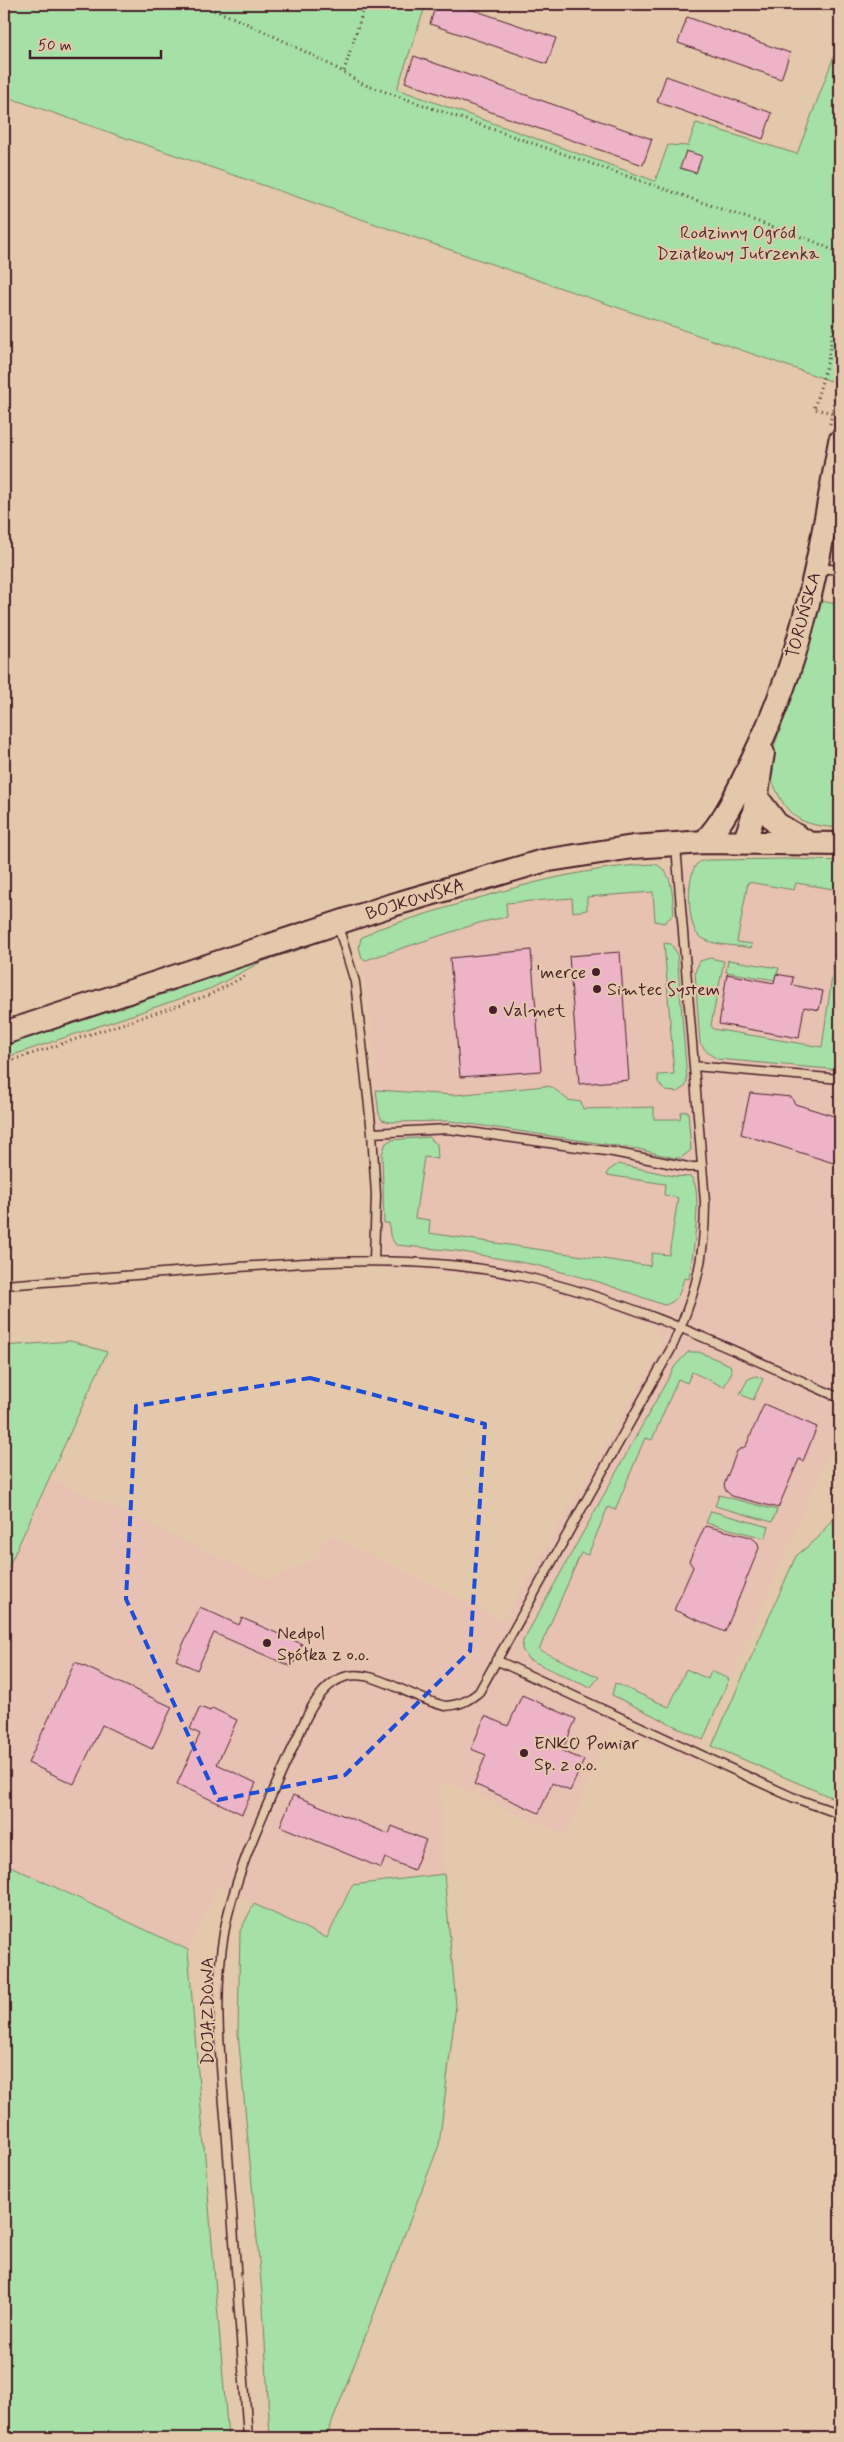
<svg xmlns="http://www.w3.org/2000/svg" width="844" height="2442" font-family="Mynerve,sans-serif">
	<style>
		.built { fill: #e7c2b3 }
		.green { fill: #a5e0a6; stroke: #788068 }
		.building { fill: #edb4c7; stroke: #4a1f2b }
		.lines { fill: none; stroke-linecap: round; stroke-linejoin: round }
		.lane-casing { stroke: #4a1f2b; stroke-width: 11 }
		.secondary-casing { stroke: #4a1f2b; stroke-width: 26 }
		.path { stroke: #4a1f2b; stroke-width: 3; stroke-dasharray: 1 4; stroke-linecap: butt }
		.lane { stroke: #e4c8ab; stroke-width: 8 }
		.secondary { stroke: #e4c8ab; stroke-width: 22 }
		.marked { fill: none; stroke: #1d4ed8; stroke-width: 4; stroke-dasharray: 10 6; stroke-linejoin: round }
		.poi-dot { fill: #4a1f2b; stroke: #e4c8ab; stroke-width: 2 }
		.labels { text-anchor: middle; stroke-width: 4; stroke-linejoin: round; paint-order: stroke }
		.park-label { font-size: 18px; fill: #533237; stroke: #e4c8ab }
		.street-label { font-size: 18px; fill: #4a1f2b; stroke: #e4c8ab }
		.poi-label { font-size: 18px; fill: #4a1f2b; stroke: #e4c8ab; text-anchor: start }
	</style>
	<rect width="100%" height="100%" fill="#e4c8ab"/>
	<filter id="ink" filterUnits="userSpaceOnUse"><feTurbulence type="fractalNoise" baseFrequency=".02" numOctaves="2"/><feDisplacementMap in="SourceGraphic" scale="10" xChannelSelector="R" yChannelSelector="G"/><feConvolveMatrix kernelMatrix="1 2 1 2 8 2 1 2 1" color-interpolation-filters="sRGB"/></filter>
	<g filter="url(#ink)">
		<path class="built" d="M705 862 840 863V1429L694 1763 613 1725 566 1836 441 1779 444 1874 352 1885 327 1938 218 1887 188 1950 4 1863V1577L50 1478 269 1580 314 1559 329 1535 503 1620 654 1361 660 1349V1339L653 1325 591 1303 545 1290 502 1280 445 1272 381 1269 382 1234 371 1017 359 947 377 934Z"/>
		<path class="green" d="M4 4H426L397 89 655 181 668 145 688 146 696 123 797 154 840 40V330L831 381 4 96Z
			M821 601 840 605V828C799 825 787 818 772 780L767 781 768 764 803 664Z
			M785 859 840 861V890L796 883 794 890 748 882 737 942 752 944 751 948C736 945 711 946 699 936 687 926 686 875 697 864 701 860 707 860 712 860Z
			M655 864C674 871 672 897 674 914L664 923 655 921 653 892 587 897V910L573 912 572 898 506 903 507 917 482 922 366 960 362 958 359 947 361 938 377 929C468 902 560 868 655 864Z
			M840 921V1070L717 1059 708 1053 700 1043 695 972 700 961 710 958 724 961 711 1025 713 1029 822 1047Z
			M313 943 310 946 261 962 212 988 4 1058V1046L176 990V987L219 976 239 964Z
			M664 943 671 944 677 953 687 1079 686 1086 677 1092 665 1091 658 1082V1075L674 1074Z
			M728 960 779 968 775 980 726 972Z
			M545 1086 552 1087 568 1100 581 1102 583 1109 654 1107V1119H680L681 1112 688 1111 691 1150 681 1158H674L638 1149 450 1121 390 1122 382 1120 379 1114 376 1090 455 1095Z
			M428 1137 437 1144 438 1159 424 1157 415 1218 430 1220 429 1233 650 1266 652 1253 669 1255 678 1198 664 1195 665 1184 607 1175 608 1171 618 1164 674 1176 691 1177C704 1189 692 1260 689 1279L684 1278C680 1291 679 1302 664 1305L599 1282 536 1265 457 1251 396 1245 390 1236 389 1223H384L382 1154 386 1143 391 1140Z
			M71 1341 107 1352 4 1577V1346Z
			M688 1352H699L730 1365 732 1372 724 1387 692 1372 687 1383 678 1379 652 1440 645 1438 615 1510 608 1507 588 1555 581 1553 539 1650 599 1677 591 1687H588L528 1659 522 1649 523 1641 675 1366Z
			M756 1376 763 1379 753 1400 740 1394 748 1379Z
			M719 1495 777 1510 772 1522 715 1506Z
			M840 1509V1801L712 1746 796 1556 818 1538Z
			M711 1511 769 1527 765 1538 706 1523Z
			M686 1669 708 1679 711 1671 729 1679 703 1740 612 1695 615 1683 669 1707Z
			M4 1863 188 1950 228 2438H4Z
			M444 1874 456 2005 439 2145 326 2438H270L263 2304 238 2033 240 1931 254 1904 327 1938 352 1885Z"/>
		<path class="building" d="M436 4H456L556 38 547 64 430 24Z
			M687 17 790 53 781 79 678 43Z
			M414 56 652 139 643 165 405 82Z
			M666 76 772 113 763 139 657 102Z
			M686 151 702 156 696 173 680 168Z
			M531 950 541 1071 460 1077 450 958Z
			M620 952 629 1080 579 1084 569 956Z
			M727 974 774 983 776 974 793 977 792 985 823 991 819 1010 804 1007 799 1038 719 1024Z
			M750 1093 791 1097 795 1104 840 1118V1165L741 1134Z
			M764 1404 817 1427 803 1461 799 1459 778 1508 732 1496 726 1491 724 1485 737 1451 746 1446Z
			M705 1526 751 1537 758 1543 759 1548 725 1632 674 1610 693 1567 689 1561Z
			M200 1607 239 1625 242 1618 302 1644 292 1667 214 1633 197 1670 176 1660Z
			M75 1662 172 1707 152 1749 102 1725 74 1784 28 1763Z
			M522 1695 576 1719 562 1751 584 1760 570 1791 552 1783 539 1813 474 1784 486 1755 471 1749 485 1716 508 1726Z
			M200 1707 210 1711 212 1708 237 1720 217 1764 256 1783 242 1814 177 1784 200 1734 190 1729Z
			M293 1795 389 1834 392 1826 426 1840 414 1870 385 1858 381 1868 280 1826Z"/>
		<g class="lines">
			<g class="lane-casing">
				<path id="lane" d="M818 568 840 570
					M338 926 355 982 372 1133 376 1195 374 1260
					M694 1066 840 1079
					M372 1133 448 1129 613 1152 688 1167H702
					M4 1285C74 1280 145 1274 215 1269 318 1261 420 1254 521 1276 634 1301 736 1352 840 1398
					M496 1660 792 1797 840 1814
					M248 2438C241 2339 234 2240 227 2141 222 2073 212 2001 224 1933 237 1862 277 1785 306 1718 345 1639 386 1691 445 1706 460 1705 468 1701 479 1692L671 1349C695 1296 705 1261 705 1202L676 846"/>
			</g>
			<g class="secondary-casing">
				<path id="secondary" d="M758 799 777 824 805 841
					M744 841C758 811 757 785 763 753
					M704 842C727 818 738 790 752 761 773 717 791 670 803 623 819 563 829 501 840 441
					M4 1033 389 906 543 861 633 847 704 842 840 844"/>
			</g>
			<path class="path" d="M195 4C229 14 261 30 292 45 315 57 339 68 360 83L813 241 832 250 840 267
				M344 71 365 4
				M840 289 828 360 814 409 840 414
				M830 424 840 366
				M4 1063 209 995 247 975"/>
			<use href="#lane" class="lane"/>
			<use href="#secondary" class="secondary"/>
		</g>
	</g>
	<path class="marked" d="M310 1378 485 1424 470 1651 345 1775 218 1800 126 1599 136 1406Z"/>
	<g class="poi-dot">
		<circle cx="596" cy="972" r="5"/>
		<circle cx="597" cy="989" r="5"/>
		<circle cx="493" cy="1010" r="5"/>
		<circle cx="267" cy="1643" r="5"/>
		<circle cx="524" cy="1753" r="5"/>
	</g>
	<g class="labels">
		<g class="park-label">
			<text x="738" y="238">Rodzinny Ogród<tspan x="738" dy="21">Działkowy Jutrzenka</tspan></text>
		</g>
		<g class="street-label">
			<text transform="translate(803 615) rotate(-75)" y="6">TORUŃSKA</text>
			<text transform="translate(415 899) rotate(-17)" y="6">BOJKOWSKA</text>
			<text transform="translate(207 2011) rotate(-90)" y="6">DOJAZDOWA</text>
		</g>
		<g class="poi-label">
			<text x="586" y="978" text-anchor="end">'merce</text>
			<text x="607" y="995">Simtec System</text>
			<text x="503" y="1016">Valmet</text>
			<text x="277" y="1639">Nedpol<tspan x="277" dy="21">Spółka z o.o.</tspan></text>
			<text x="534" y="1749">ENKO Pomiar<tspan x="534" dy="21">Sp. z o.o.</tspan></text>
		</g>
	</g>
	<rect width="844" height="2442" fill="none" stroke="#e4c8ab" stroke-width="20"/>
	<rect x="10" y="10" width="824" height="2422" fill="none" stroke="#4a1f2b" stroke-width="2" filter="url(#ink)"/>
	<path d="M30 50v8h131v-8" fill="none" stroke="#4a1f2b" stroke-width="2.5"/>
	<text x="38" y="50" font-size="15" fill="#4a1f2b" stroke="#e4c8ab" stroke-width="4" paint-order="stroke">50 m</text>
</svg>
